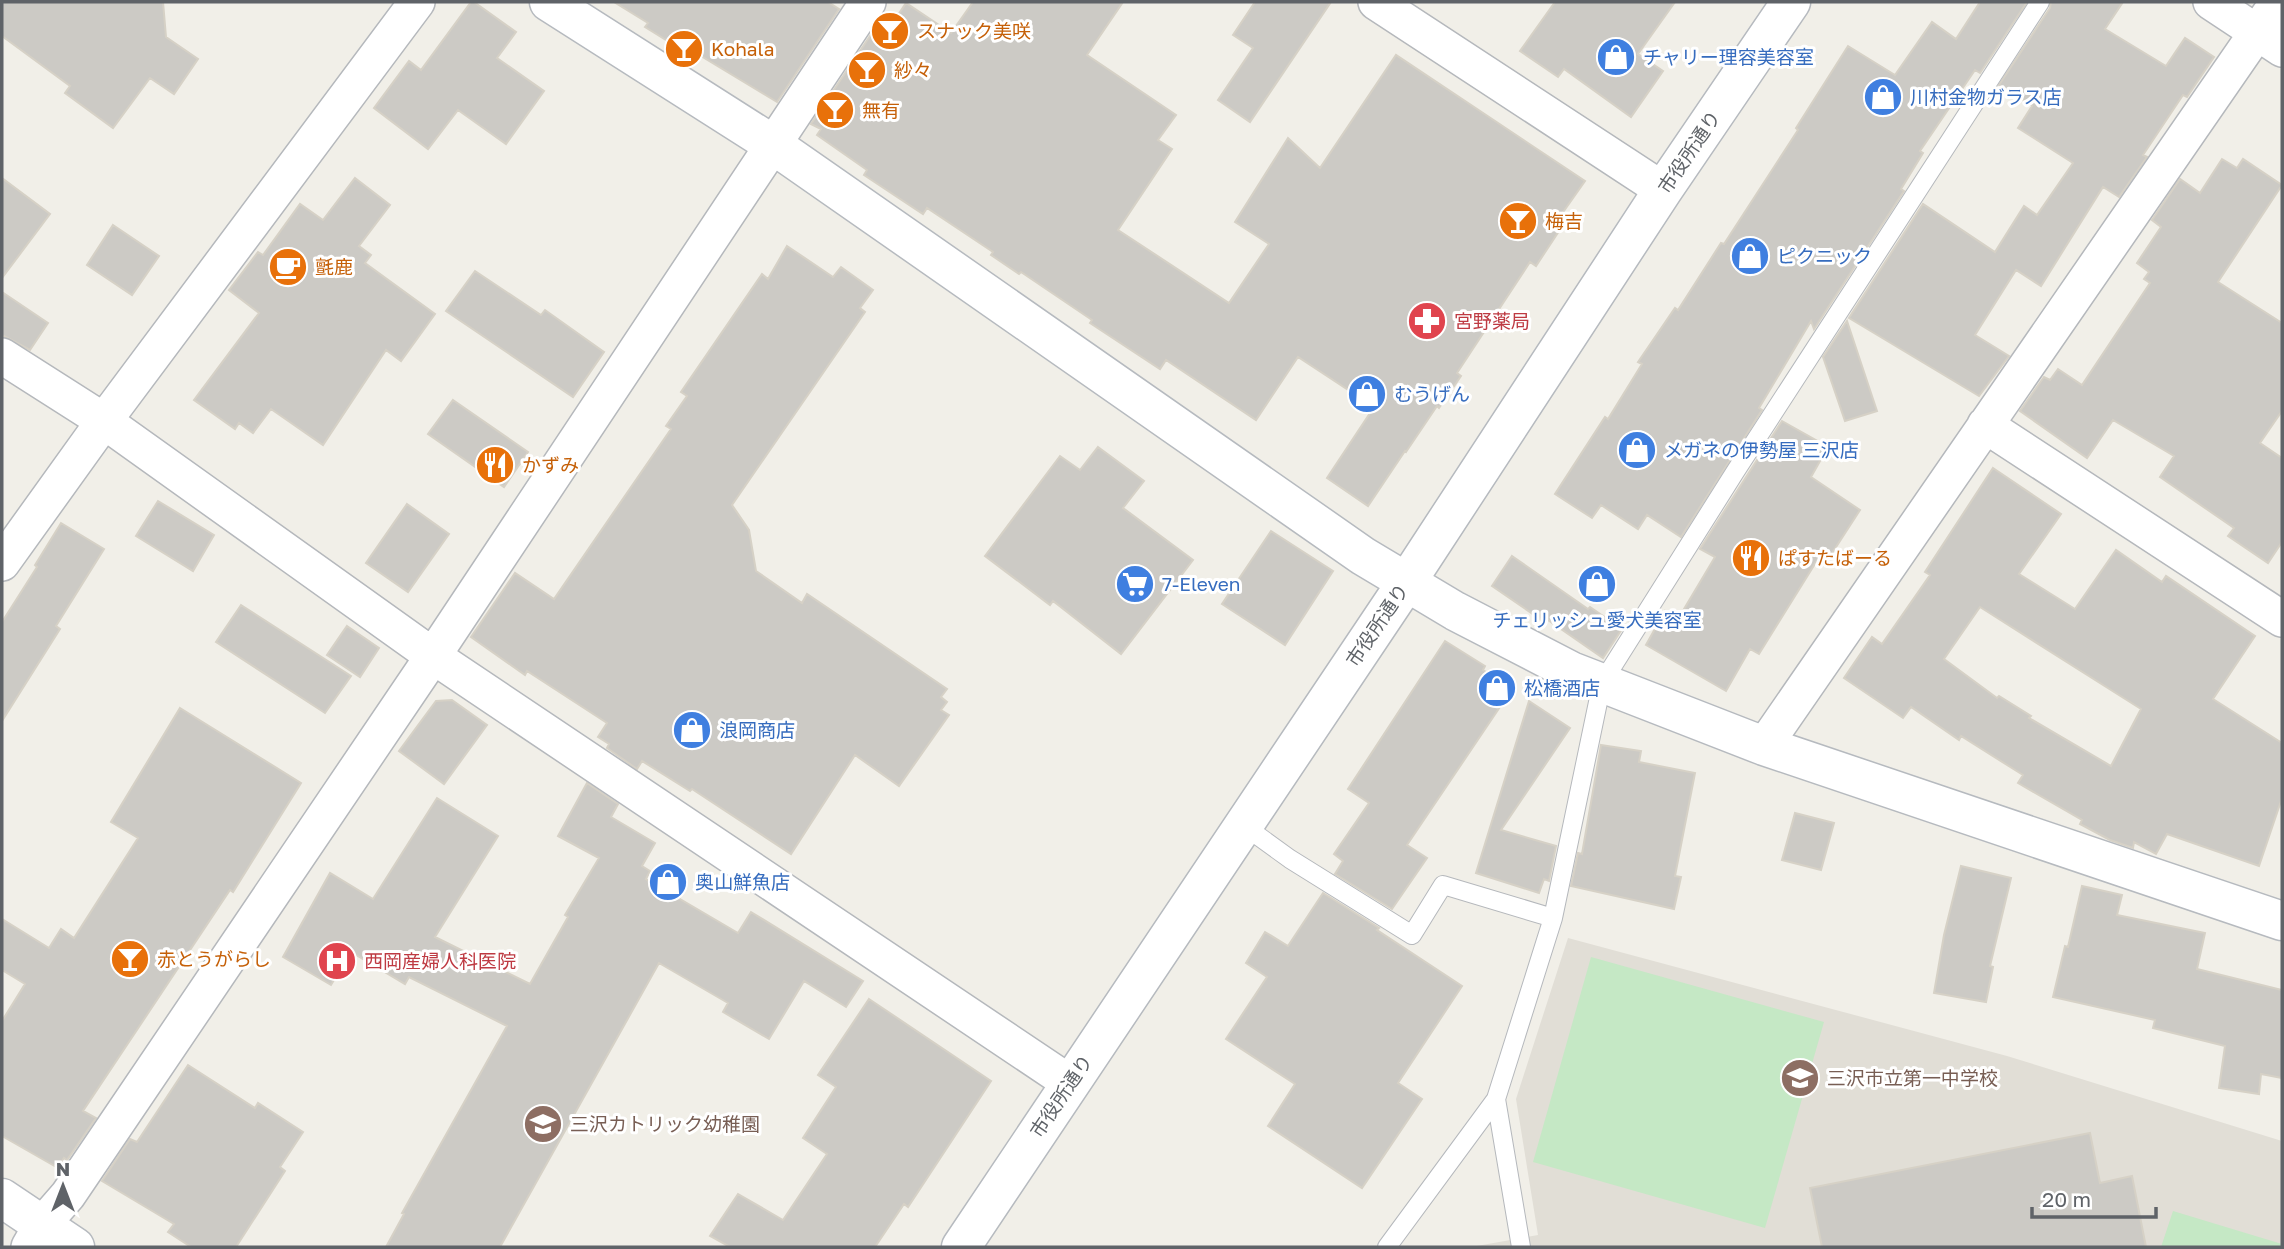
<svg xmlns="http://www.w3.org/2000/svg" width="2284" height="1249" font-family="'Golos Text','Noto Sans JP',sans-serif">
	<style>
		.education { fill: #e1ded6 }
		.green { fill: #c5e8c5 }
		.building { fill: #cccac5; stroke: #d6d1c6; stroke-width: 2; fill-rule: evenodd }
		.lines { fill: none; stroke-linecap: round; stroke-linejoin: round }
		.lane-casing { stroke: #b5b8bc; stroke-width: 20 }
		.street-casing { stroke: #b5b8bc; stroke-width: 38 }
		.secondary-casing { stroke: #b6babf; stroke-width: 41 }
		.lane { stroke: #fff; stroke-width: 18 }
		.street { stroke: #fff; stroke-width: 35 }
		.secondary { stroke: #fff; stroke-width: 38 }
		.labels { text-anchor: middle; stroke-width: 6; stroke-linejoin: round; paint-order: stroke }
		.food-label { font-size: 19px; fill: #c56008; stroke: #fff; text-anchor: start }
		.shop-label { font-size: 19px; fill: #366cbe; stroke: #fff; text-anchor: start }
		.street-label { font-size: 19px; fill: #5f6368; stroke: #fff }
		.health-label { font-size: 19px; fill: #be3a42; stroke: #fff; text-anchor: start }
		.education-label { font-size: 19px; fill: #785e54; stroke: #fff; text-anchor: start }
	</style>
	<rect width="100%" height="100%" fill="#f1efe8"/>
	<path class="education" d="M1568 938 2007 1056 2282 1141V1247H1471L1538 1235 1516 1099Z"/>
	<path class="green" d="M1591 957 1824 1022 1765 1228 1533 1162Z
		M2173 1211 2282 1244V1247H2161Z"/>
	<path class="building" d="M2 2H163L166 37 198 59 174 94 150 78 113 128 65 93 70 86 2 36Z
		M471 2H474L516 32 497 58 544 91 506 144 458 110 428 149 374 108 409 61 421 70Z
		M614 2H828L839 9 777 102 681 44 679 48 645 27 648 23Z
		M973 2H1123L1087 55 1176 115 1158 140 1172 149 1118 230 1229 303 1269 244 1235 222 1288 138 1320 168 1396 55 1585 181 1559 218 1565 222 1536 266 1530 262 1457 373 1461 376 1439 408 1437 406 1406 452 1405 451 1368 506 1327 478 1374 407 1298 357 1256 420 1166 360 1160 369 1090 323 1092 320 1021 272 1019 274 991 255 993 252 927 208 923 214 864 175 867 170 817 135 821 129 811 124 874 30 884 36 906 3 951 33Z
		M1255 2H1331L1250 122 1218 100 1253 48 1233 35Z
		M1555 2H1675L1638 54 1663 71 1631 117 1564 69 1558 77 1520 51Z
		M1980 2H2027L1980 73 1975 70 1920 151 1923 153 1901 189 1904 191 1814 329 1811 321 1759 408 1762 410 1681 537 1647 515 1638 529 1601 505 1592 518 1555 494 1605 417 1608 419 1642 364 1638 362 1675 308 1678 310 1721 243 1724 244 1798 130 1796 128 1848 46 1895 75 1932 22 1956 39Z
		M2051 2H2123L2105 29 2166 66 2185 38 2214 57 2187 97 2183 95 2143 155 2147 157 2119 197 2103 187 2041 286 2016 270 1975 335 2009 356 1979 396 1849 318 1923 204 1995 252 2024 206 2037 215 2073 163 2018 128 2032 106 1999 85 2050 8Z
		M2222 159 2237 168 2243 159 2282 185 2218 282 2282 323V411L2260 443 2282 458V542L2268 563 2228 536 2234 528 2160 477 2174 456 2113 420 2087 458 2020 411 2044 377 2050 380 2058 369 2082 385 2150 283 2144 279 2149 272 2137 263 2161 227 2152 220 2180 179 2200 193Z
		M2 178 50 214 2 278Z
		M355 178 390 205 359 246 371 255 365 263 435 314 401 361 386 350 323 445 271 409 253 433 239 423 235 429 194 400 259 313 229 290 258 252 263 255 300 204 323 220Z
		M113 225 159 256 132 295 87 265Z
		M787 246 833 277 841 267 873 290 860 308 865 312 732 505 749 530 756 571 802 603 807 594 947 689 941 697 947 702 941 710 949 715 899 786 855 755 791 854 692 789 690 791 642 761 637 769 607 748 609 744 598 737 607 723 527 671 525 675 471 637 515 573 554 599 671 429 666 426 687 396 681 392 762 274 768 279Z
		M475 271 541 315 545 310 604 352 573 397 446 311Z
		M2 292 48 323 30 350 2 335Z
		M1847 321 1877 411 1845 421 1823 357Z
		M453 400 528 452 504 487 428 434Z
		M1782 421 1828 447 1811 477 1860 510 1825 564 1818 559 1759 654 1750 649 1726 691 1646 645 1665 611 1678 619 1715 557 1700 549Z
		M1098 447 1144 481 1123 508 1193 560 1121 654 1053 601 1050 605 985 556 1060 456 1080 470Z
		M1993 468 2061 514 2019 574 2075 609 2116 550 2162 582 2166 576 2255 636 2213 699 2282 743V798L2259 866 2167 834 2156 854 2134 842 2133 848 2110 840 2080 824 2082 820 2018 783 2023 775 1961 736 1959 740 1911 707 1903 718 1844 678 1872 637 1882 644 1930 575 1925 572ZM1980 607 2141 709 2111 766 2029 718 2031 716 1999 696 1997 698 1944 659Z
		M158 501 214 535 193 571 136 536Z
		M407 504 449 534 408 592 366 563Z
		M61 523 104 549 56 626 60 629 2 721V622L37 567 35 565Z
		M1271 531 1333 571 1285 645 1222 604Z
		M1512 556 1588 609 1590 607 1622 629 1603 658 1545 618 1543 621 1492 586Z
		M241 605 351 676 325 713 216 642Z
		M347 626 379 648 360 677 327 655Z
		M1445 641 1485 666 1483 670 1512 689 1407 845 1427 858 1392 909 1335 874 1343 861 1334 854 1369 803 1348 789Z
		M452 700 487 725 444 784 399 751 436 701Z
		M1529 701 1570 728 1501 830 1556 846 1549 881 1544 879 1539 893 1476 873Z
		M180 708 301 783 233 892 230 890 83 1111 96 1118 67 1160 64 1158 58 1168 2 1136V1021L25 984 2 970V919L49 948 61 929 74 938 138 838 111 822Z
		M1601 745 1641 751 1639 762 1695 773 1675 876 1681 877 1674 909 1571 886 1578 853 1582 854Z
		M587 783 618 804 611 817 655 843 642 866 650 871 646 879 738 933 751 912 863 981 846 1007 804 981 769 1039 723 1012 728 1003 659 963 500 1247H386L404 1214 402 1213 507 1026 409 977 405 984 351 952 331 985 283 957 330 873 373 899 437 798 498 836 435 937 530 984 568 917 565 915 599 858 558 836Z
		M1795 813 1834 823 1821 870 1782 860Z
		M1961 866 2011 878 1990 966 1993 967 1986 1002 1934 993 1944 935Z
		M2082 886 2122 895 2117 915 2205 933 2197 969 2282 990V1078L2261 1074 2259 1094 2219 1088 2225 1046 2153 1028 2155 1020 2053 997 2065 946 2068 947Z
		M1323 893 1379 928 1377 930 1462 986 1398 1083 1422 1099 1362 1188 1268 1126 1295 1084 1226 1039 1267 977 1246 963 1265 932 1288 946Z
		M869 999 991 1081 908 1207 904 1204 875 1247H730L710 1236 738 1194 783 1220 827 1154 803 1138 836 1087 818 1075Z
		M188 1065 255 1108 258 1103 303 1132 280 1167 285 1171 236 1247H191L168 1232 174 1224 102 1181 130 1139 137 1142Z
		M2090 1133 2100 1183 2132 1176 2146 1247H1822L1810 1188Z"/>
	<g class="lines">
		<g class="lane-casing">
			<path id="lane" d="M1243 825 1290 859 1412 935 1443 885 1553 918
				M1387 1247 1496 1099
				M1521 1247 1496 1099 1553 918 1602 683 1735 472 2040 2"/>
		</g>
		<g class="street-casing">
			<path id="street" d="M1376 2 1663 190
				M2211 2 2282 49
				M2 356 104 421 433 656 1070 1083
				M1985 425 2282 619
				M2 563 104 421 417 2
				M1764 746 2278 2
				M29 1247 41 1226 68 1195 433 656 868 2"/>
		</g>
		<g class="secondary-casing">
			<path id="secondary" d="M549 2 772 144 1363 556 1455 611 1571 671 1602 683 1764 746 2282 921
				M2 1198 75 1247
				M961 1247 1406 583 1663 190 1791 2"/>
		</g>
		<use href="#lane" class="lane"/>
		<use href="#street" class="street"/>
		<use href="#secondary" class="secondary"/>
	</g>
	<defs>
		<g id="bar-disc" transform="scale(2.0125)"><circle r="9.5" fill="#e8710a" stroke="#fff"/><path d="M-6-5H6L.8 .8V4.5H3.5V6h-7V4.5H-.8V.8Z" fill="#fff"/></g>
		<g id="shop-disc" transform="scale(2.0125)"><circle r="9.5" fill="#3f7fe0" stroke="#fff"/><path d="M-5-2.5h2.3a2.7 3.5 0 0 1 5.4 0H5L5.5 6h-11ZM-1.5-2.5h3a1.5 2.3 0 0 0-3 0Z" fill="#fff"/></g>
		<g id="cafe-disc" transform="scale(2.0125)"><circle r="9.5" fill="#e8710a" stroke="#fff"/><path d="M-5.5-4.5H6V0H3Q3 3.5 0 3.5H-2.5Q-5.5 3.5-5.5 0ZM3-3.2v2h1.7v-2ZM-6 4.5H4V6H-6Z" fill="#fff"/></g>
		<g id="pharmacy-disc" transform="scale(2.0125)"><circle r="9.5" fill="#e0444e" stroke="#fff"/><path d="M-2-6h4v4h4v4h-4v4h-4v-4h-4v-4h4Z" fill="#fff"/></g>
		<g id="restaurant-disc" transform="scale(2.0125)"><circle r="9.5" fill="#e8710a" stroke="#fff"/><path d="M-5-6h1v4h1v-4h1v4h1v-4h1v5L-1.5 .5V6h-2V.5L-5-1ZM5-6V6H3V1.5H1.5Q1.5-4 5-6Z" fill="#fff"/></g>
		<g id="supermarket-disc" transform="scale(2.0125)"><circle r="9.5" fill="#3f7fe0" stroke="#fff"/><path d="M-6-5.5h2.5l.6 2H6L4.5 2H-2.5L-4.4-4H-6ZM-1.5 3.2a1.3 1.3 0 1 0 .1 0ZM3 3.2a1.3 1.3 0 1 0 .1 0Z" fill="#fff"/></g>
		<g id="hospital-disc" transform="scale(2.0125)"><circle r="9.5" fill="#e0444e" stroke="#fff"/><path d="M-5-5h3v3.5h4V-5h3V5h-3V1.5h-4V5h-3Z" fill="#fff"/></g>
		<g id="school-disc" transform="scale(2.0125)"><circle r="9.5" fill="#8d6e63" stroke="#fff"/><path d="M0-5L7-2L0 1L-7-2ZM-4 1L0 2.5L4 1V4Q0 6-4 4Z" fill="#fff"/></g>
	</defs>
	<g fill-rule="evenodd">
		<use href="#bar-disc" x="890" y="31"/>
		<use href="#bar-disc" x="684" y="49"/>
		<use href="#shop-disc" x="1616" y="57"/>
		<use href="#bar-disc" x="867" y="70"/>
		<use href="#shop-disc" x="1883" y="97"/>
		<use href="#bar-disc" x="835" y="110"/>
		<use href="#bar-disc" x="1518" y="221"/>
		<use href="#shop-disc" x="1750" y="256"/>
		<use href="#cafe-disc" x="288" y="267"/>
		<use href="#pharmacy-disc" x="1427" y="321"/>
		<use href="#shop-disc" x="1367" y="394"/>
		<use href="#shop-disc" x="1637" y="450"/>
		<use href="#restaurant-disc" x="495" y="465"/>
		<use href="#restaurant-disc" x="1751" y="558"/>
		<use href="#supermarket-disc" x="1135" y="584"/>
		<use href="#shop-disc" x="1597" y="584"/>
		<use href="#shop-disc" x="1497" y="688"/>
		<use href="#shop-disc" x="692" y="730"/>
		<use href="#shop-disc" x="668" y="882"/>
		<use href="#bar-disc" x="130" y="959"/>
		<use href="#hospital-disc" x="337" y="961"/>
		<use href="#school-disc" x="1800" y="1078"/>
		<use href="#school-disc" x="543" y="1124"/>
	</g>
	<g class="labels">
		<g class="food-label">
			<text x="917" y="38">スナック美咲</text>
			<text x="711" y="56">Kohala</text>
			<text x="894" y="77">紗々</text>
			<text x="862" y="117">無有</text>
			<text x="1545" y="228">梅吉</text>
			<text x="315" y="274">氈鹿</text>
			<text x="522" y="472">かずみ</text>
			<text x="1778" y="565">ぱすたばーる</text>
			<text x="157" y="966">赤とうがらし</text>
		</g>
		<g class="shop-label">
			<text x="1643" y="64">チャリー理容美容室</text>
			<text x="1910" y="104">川村金物ガラス店</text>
			<text x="1777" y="263">ピクニック</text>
			<text x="1394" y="401">むうげん</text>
			<text x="1664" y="457">メガネの伊勢屋 三沢店</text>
			<text x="1162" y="591">7-Eleven</text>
			<text x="1597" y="627" text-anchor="middle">チェリッシュ愛犬美容室</text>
			<text x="1524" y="695">松橋酒店</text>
			<text x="719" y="737">浪岡商店</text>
			<text x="695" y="889">奥山鮮魚店</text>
		</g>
		<g class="street-label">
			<text transform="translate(1689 152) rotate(-56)" y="7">市役所通り</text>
			<text transform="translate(1377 625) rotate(-56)" y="7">市役所通り</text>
			<text transform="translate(1061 1096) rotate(-56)" y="7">市役所通り</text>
		</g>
		<g class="health-label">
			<text x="1454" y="328">宮野薬局</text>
			<text x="364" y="968">西岡産婦人科医院</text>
		</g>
		<g class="education-label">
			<text x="1827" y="1085">三沢市立第一中学校</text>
			<text x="570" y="1131">三沢カトリック幼稚園</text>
		</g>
	</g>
	<rect width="2284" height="1249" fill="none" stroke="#5f6368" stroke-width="7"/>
	<g transform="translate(63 1186)" stroke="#ffffff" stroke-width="5" paint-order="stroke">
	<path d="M0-5L12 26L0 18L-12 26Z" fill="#5f6368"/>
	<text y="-10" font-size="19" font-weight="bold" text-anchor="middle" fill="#5f6368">N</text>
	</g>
	<path d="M2032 1207v10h124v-10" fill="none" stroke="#5f6368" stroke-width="3.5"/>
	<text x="2042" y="1207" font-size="21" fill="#5f6368" stroke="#ffffff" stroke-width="5" paint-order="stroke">20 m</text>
</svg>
